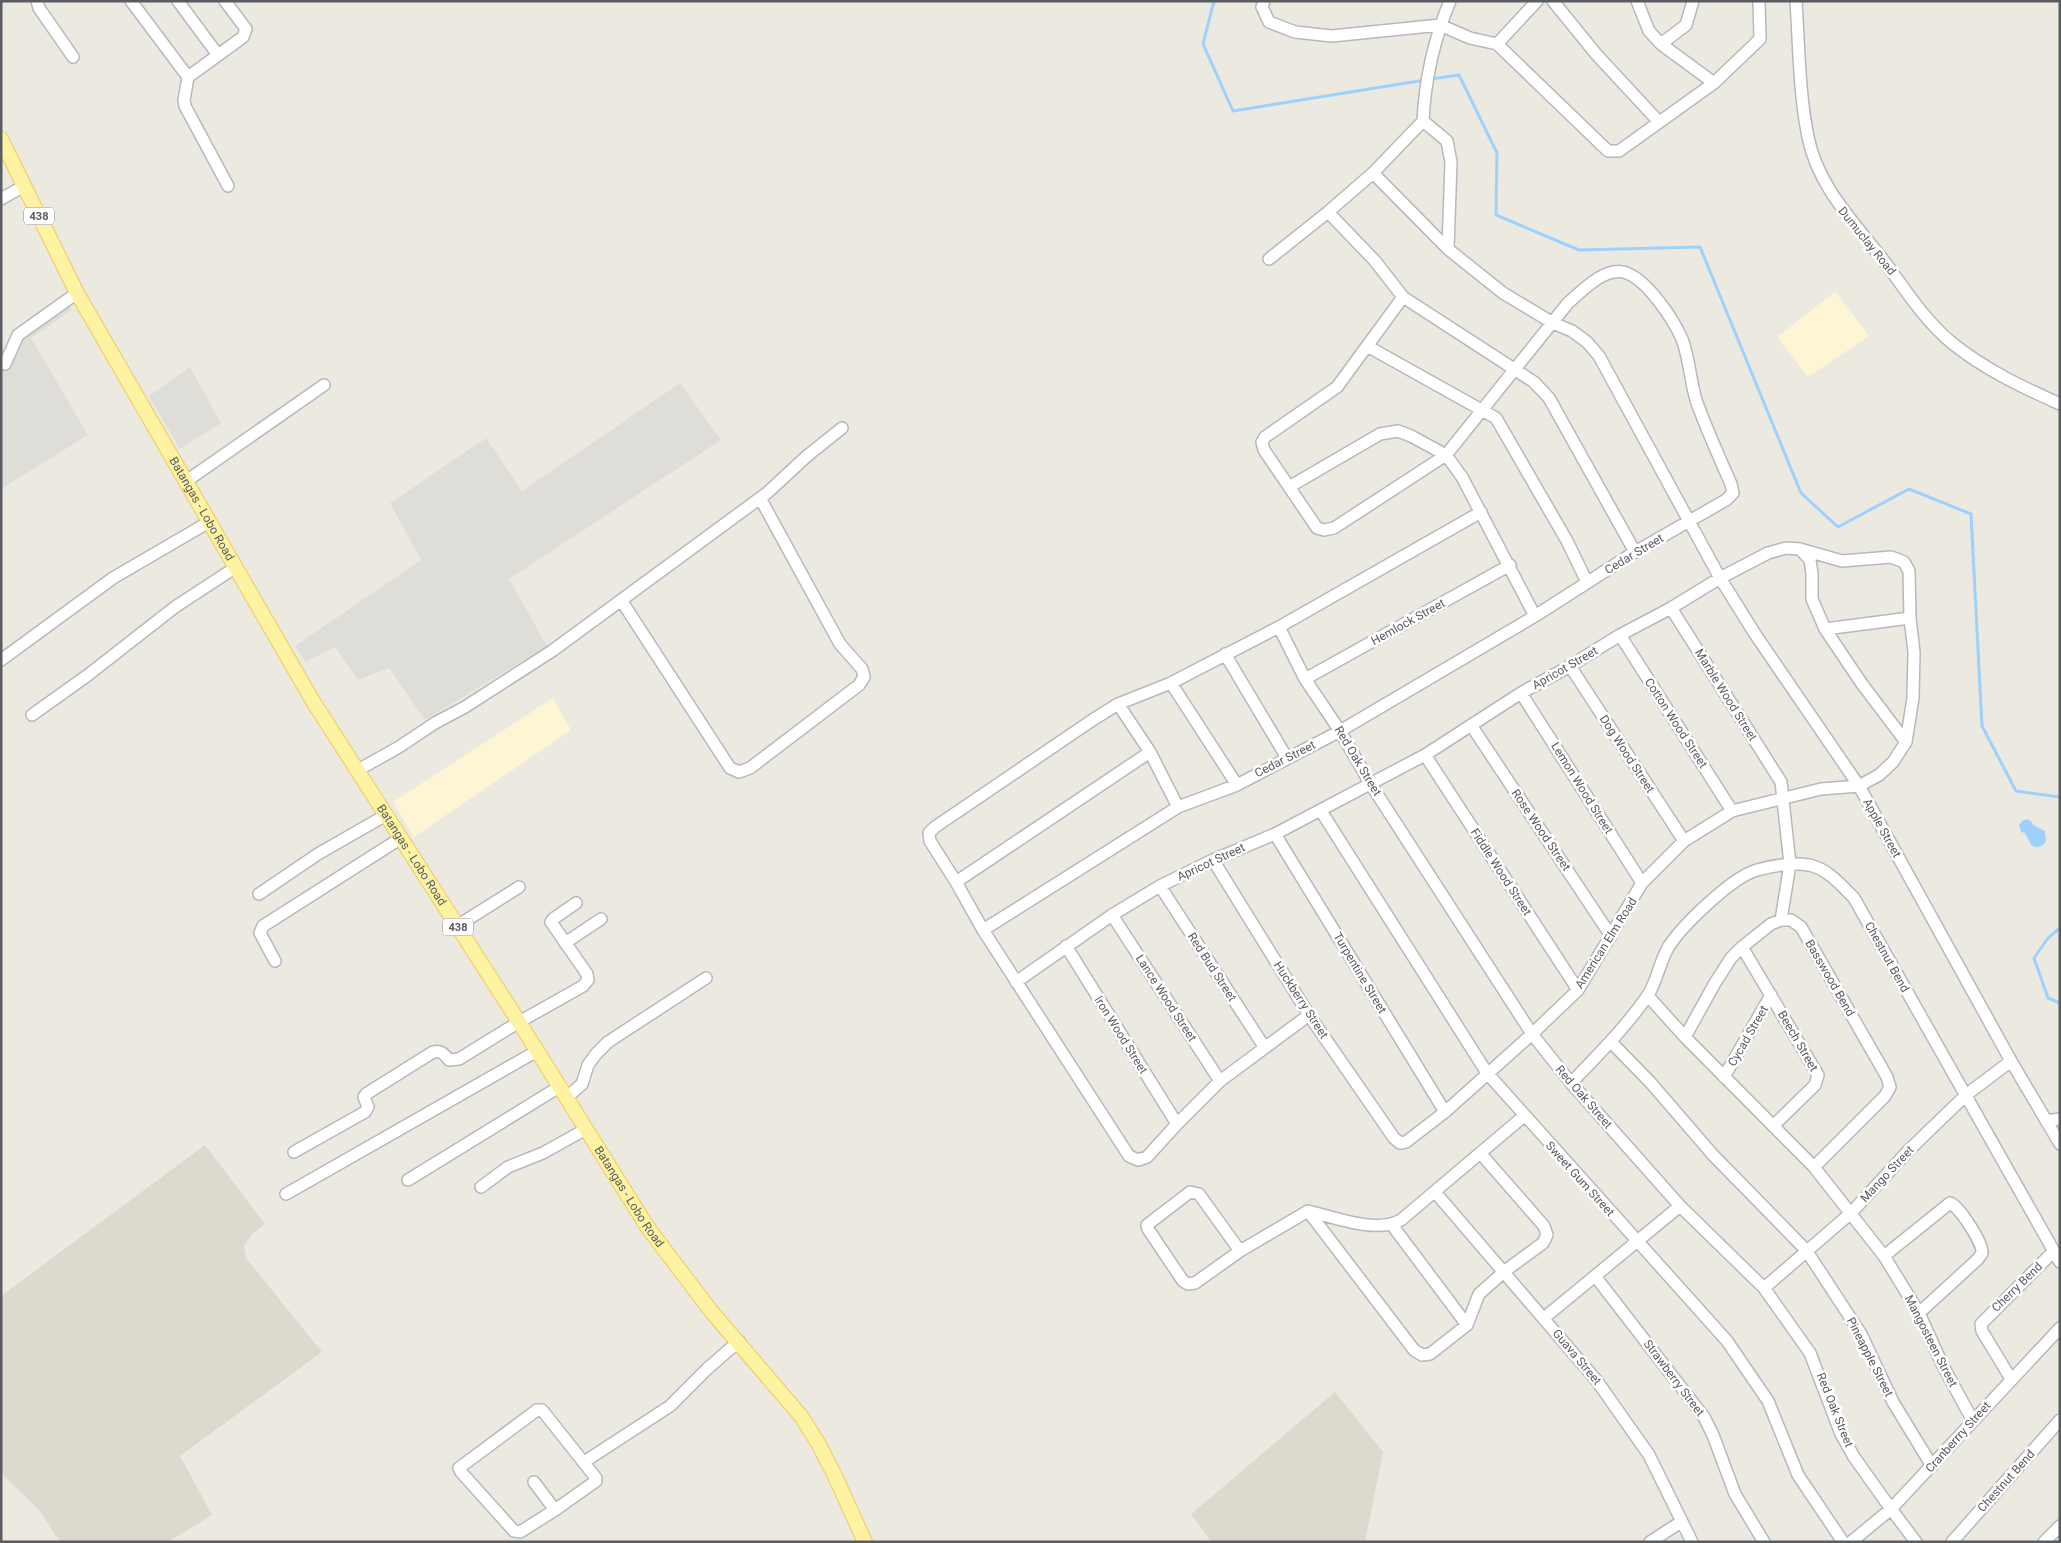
<svg xmlns="http://www.w3.org/2000/svg" width="2061" height="1543" font-family="Roboto,sans-serif">
	<style>
		.commercial { fill: #fdf5d4 }
		.industrial { fill: #dfddd8 }
		.education { fill: #dcd9ce }
		.water { fill: #9ed1fe }
		.lines { fill: none; stroke-linecap: round; stroke-linejoin: round }
		.stream { stroke: #9ed1fe; stroke-width: 3 }
		.minor-casing { stroke: #b6b8bd; stroke-width: 14 }
		.major-casing { stroke: #efca55; stroke-width: 16 }
		.minor { stroke: #fff; stroke-width: 11 }
		.major { stroke: #fef2a3; stroke-width: 14 }
		.labels { text-anchor: middle; stroke-width: 5; stroke-linejoin: round; paint-order: stroke }
		.shield { fill: #fff; stroke: #8b8d90; stroke-width: 1 }
		.shield-label { font-size: 11px; font-weight: bold; fill: #595c61 }
		.street-label { font-size: 12px; fill: #595c61; stroke: #fff }
	</style>
	<rect width="100%" height="100%" fill="#eceae0"/>
	<path class="commercial" d="M1835 292 1869 336 1808 377 1777 337Z
		M553 698 571 730 414 837 393 802Z"/>
	<path class="industrial" d="M64 295 72 310 31 338 88 435 1 489V354L13 333Z
		M190 367 221 423 180 449 149 396Z
		M680 383 721 440 509 579 547 646 425 720 389 668 358 680 335 647 306 662 295 646 421 560 390 503 486 438 522 491Z"/>
	<path class="education" d="M205 1145 265 1224 253 1233 244 1246 246 1258 322 1352 180 1456 212 1515 168 1542H60L40 1511 1 1473V1296Z
		M1335 1392 1383 1452 1365 1542H1211L1191 1514Z"/>
	<path class="water" d="M2027 819 2031 821 2033 825 2045 831 2046 841C2042 847 2038 849 2031 845L2025 833 2021 832 2019 825 2022 821Z"/>
	<g class="lines">
		<path class="stream" d="M1214 1 1203 44 1233 111 1425 80
			M1431 79 1459 75 1497 153 1496 215 1579 250 1700 247 1801 493 1838 527 1909 489 1971 514 1982 726 2016 791 2060 797
			M2060 928 2048 938 2034 958 2048 998 2060 1003"/>
		<g class="minor-casing">
			<path id="minor" d="M37 1 39 8 73 57
				M131 1 188 77
				M178 1 218 55
				M225 1 246 29 243 37 188 77 184 100 185 106 228 186
				M1264 1 1262 7 1269 22 1295 32 1332 36 1440 25 1470 38 1497 44 1608 151H1619L1714 83 1760 39 1759 1
				M1553 1 1596 54 1659 122
				M1637 1 1649 31 1661 44 1714 83
				M1796 1C1799 46 1799 93 1808 137 1818 187 1854 222 1884 261 1905 289 1924 320 1952 343 1984 369 2022 387 2060 404
				M1497 44 1537 1
				M1661 44 1686 25 1693 1
				M1423 121 1447 141 1451 162 1448 249
				M1373 173 1448 249 1503 293 1553 323 1572 331 1587 342 1599 356 1720 578 1755 634 1859 786 2011 1061 2060 1144
				M1 199 24 186
				M1328 212 1375 261 1403 297 1534 382 1549 398 1635 552
				M1269 259 1328 212 1373 173 1423 121C1425 80 1434 39 1450 1
				M1367 346 1496 418 1567 541 1587 582
				M5 364 18 335 77 293
				M185 482 324 385
				M1289 487 1380 434 1398 431 1411 436 1446 455 1462 477 1535 616
				M1800 549 1842 561 1891 557 1904 562 1909 571 1910 618 1914 652 1913 698 1906 742
				M621 600 730 768 739 772 750 768 859 685 864 677 862 669 840 644 760 498
				M1671 608 1781 782 1790 864 1781 920
				M1279 627 1305 679 1340 731 1370 783 1532 1034 1571 1083 1680 1206 1764 1288 1810 1353 1841 1434 1854 1457 1891 1509 1916 1542
				M1825 629 1910 618
				M1620 635 1732 811
				M1225 654 1287 758
				M1 660 113 578 209 522
				M1570 666 1684 841
				M1305 679 1510 565
				M1171 683 1237 785
				M1521 693 1642 883
				M1118 704 1150 752 1178 807
				M32 715 88 675 175 607 236 567
				M1471 725 1611 936
				M1425 755 1578 990
				M358 770 399 747 435 723 465 707 552 651 767 493 807 456 842 428
				M1321 811 1487 1073 1727 1341 1768 1401 1798 1475 1843 1542
				M1275 834 1445 1112
				M956 882 1150 752
				M1160 886 1265 1048
				M259 894 318 854 386 815
				M1112 915 1220 1081
				M457 926 519 887
				M983 930 1178 807 1237 785 1340 731 1535 616 1635 552 1726 500 1733 493 1731 484C1719 457 1707 430 1697 403 1690 382 1690 360 1682 339 1673 319 1646 277 1623 272 1603 268 1582 291 1568 303L1446 455 1334 528 1324 530 1317 528 1264 450 1262 442 1265 437 1337 387 1403 297
				M565 943 601 919
				M1066 946 1177 1124
				M1742 947 1818 1075 1815 1085 1773 1126
				M275 961 260 933 263 926 401 838
				M1016 982 1112 915 1160 886 1213 860 1275 834 1425 755 1521 693 1570 666 1620 635 1671 608 1720 578 1768 553 1786 548 1800 549 1810 560 1812 574V599L1825 629 1862 684 1906 742 1893 762 1879 775 1859 786 1821 789 1732 811 1684 841 1642 883 1578 990 1532 1034 1445 1112 1406 1142 1400 1143 1394 1138 1309 1015 1213 860
				M1648 996 1685 1037 1814 1167 1884 1256 1919 1313 1943 1366 1973 1421
				M1309 1015 1220 1081 1177 1124 1147 1157 1138 1160 1129 1156 983 930 956 882 930 841 929 833 935 827 1094 719 1118 704 1171 683 1279 627 1481 512
				M1685 1037 1715 983 1731 958 1742 947 1771 924 1781 920H1791L1801 927 1887 1077 1890 1087 1885 1096 1814 1167
				M1611 1042 1650 1082 1713 1155 1806 1250 1861 1334 1893 1402 1932 1466
				M1724 1077 1771 995
				M1571 1083C1597 1056 1624 1029 1646 998 1657 984 1659 962 1669 946 1683 925 1732 877 1757 870 1772 866 1793 862 1809 865 1828 869 1841 885 1854 898L2060 1262
				M566 1098 582 1084 588 1065 596 1054 608 1042 706 978
				M2046 1121 2060 1119
				M294 1152 365 1112 368 1107 364 1097 366 1094 433 1052C441 1050 444 1054 449 1060L459 1059 519 1022 583 986 588 980 587 974 551 922 553 919 576 903
				M408 1180 559 1087
				M481 1187 508 1167 543 1153 586 1129
				M1435 1192 1597 1381 1649 1455 1692 1542
				M286 1194 537 1051
				M1308 1211 1414 1350 1422 1355 1430 1354 1467 1325 1479 1294 1505 1271 1543 1243 1547 1235 1544 1226 1481 1154
				M1392 1225 1467 1325
				M1240 1251 1199 1194 1190 1192 1147 1225 1148 1229 1183 1281 1188 1284 1195 1283 1240 1251 1308 1211C1334 1217 1377 1234 1401 1220L1524 1116
				M1884 1256 1950 1203C1959 1206 1983 1243 1982 1253L1978 1259 1919 1313
				M1595 1276 1704 1417 1713 1435 1735 1494 1764 1542
				M1764 1288 1851 1213 1909 1150 1966 1095 2011 1061
				M1544 1318 1680 1206
				M2011 1379 1982 1331 1981 1324 2054 1251
				M537 1410H542L596 1478V1481L555 1510 520 1532 514 1531 461 1472 459 1468Z
				M584 1462 670 1406 707 1369 739 1341
				M534 1482 555 1510
				M1650 1542 1681 1522
				M1851 1542 1891 1509 2060 1328
				M1952 1542 2060 1420
				M2044 1542 2060 1526"/>
		</g>
		<g class="major-casing">
			<g id="major">
				<path id="s1" d="M1 139 77 293 314 703 519 1022 648 1228 711 1311 801 1416 818 1443 834 1474 865 1542"/>
			</g>
		</g>
		<use href="#minor" class="minor"/>
		<use href="#major" class="major"/>
	</g>
	<g class="labels">
		<g class="shield">
			<rect x="24" y="207.5" width="30" height="17" rx="4"/>
			<rect x="443" y="918.5" width="30" height="17" rx="4"/>
		</g>
		<g class="shield-label">
			<text x="39" y="220">438</text>
			<text x="458" y="931">438</text>
		</g>
		<g class="street-label">
			<text transform="translate(1867 241) rotate(51)" y="4">Dumuclay Road</text>
			<text dy="4" stroke="none"><textPath href="#s1" startOffset="421">Batangas - Lobo Road</textPath></text>
			<text transform="translate(1634 554) rotate(-31)" y="4">Cedar Street</text>
			<text transform="translate(1408 622) rotate(-29)" y="4">Hemlock Street</text>
			<text transform="translate(1565 668) rotate(-30)" y="4">Apricot Street</text>
			<text transform="translate(1726 695) rotate(58)" y="4">Marble Wood Street</text>
			<text transform="translate(1676 723) rotate(57)" y="4">Cotton Wood Street</text>
			<text transform="translate(1627 754) rotate(57)" y="4">Dog Wood Street</text>
			<text transform="translate(1285 759) rotate(-27)" y="4">Cedar Street</text>
			<text transform="translate(1358 761) rotate(59)" y="4">Red Oak Street</text>
			<text transform="translate(1582 788) rotate(58)" y="4">Lemon Wood Street</text>
			<text transform="translate(1882 828) rotate(61)" y="4">Apple Street</text>
			<text transform="translate(1541 830) rotate(56)" y="4">Rose Wood Street</text>
			<text dy="4" stroke="none"><textPath href="#s1" startOffset="826">Batangas - Lobo Road</textPath></text>
			<text transform="translate(1211 862) rotate(-25)" y="4">Apricot Street</text>
			<text transform="translate(1501 872) rotate(57)" y="4">Fiddle Wood Street</text>
			<text transform="translate(1606 943) rotate(-58)" y="4">American Elm Road</text>
			<text transform="translate(1887 957) rotate(61)" y="4">Chestnut Bend</text>
			<text transform="translate(1212 967) rotate(57)" y="4">Red Bud Street</text>
			<text transform="translate(1360 973) rotate(59)" y="4">Turpentine Street</text>
			<text transform="translate(1830 978) rotate(60)" y="4">Basswood Bend</text>
			<text transform="translate(1166 998) rotate(57)" y="4">Lance Wood Street</text>
			<text transform="translate(1301 1000) rotate(57)" y="4">Huckberry Street</text>
			<text transform="translate(1121 1035) rotate(58)" y="4">Iron Wood Street</text>
			<text transform="translate(1748 1036) rotate(-60)" y="4">Cycad Street</text>
			<text transform="translate(1798 1041) rotate(60)" y="4">Beech Street</text>
			<text transform="translate(1584 1097) rotate(49)" y="4">Red Oak Street</text>
			<text transform="translate(1887 1174) rotate(-47)" y="4">Mango Street</text>
			<text transform="translate(1580 1179) rotate(48)" y="4">Sweet Gum Street</text>
			<text dy="4" stroke="none"><textPath href="#s1" startOffset="1231">Batangas - Lobo Road</textPath></text>
			<text transform="translate(2017 1287) rotate(-44)" y="4">Cherry Bend</text>
			<text transform="translate(1931 1341) rotate(63)" y="4">Mangosteen Street</text>
			<text transform="translate(1577 1357) rotate(50)" y="4">Guava Street</text>
			<text transform="translate(1870 1357) rotate(63)" y="4">Pineapple Street</text>
			<text transform="translate(1674 1378) rotate(53)" y="4">Strawberry Street</text>
			<text transform="translate(1835 1410) rotate(68)" y="4">Red Oak Street</text>
			<text transform="translate(1958 1437) rotate(-48)" y="4">Cranberrry Street</text>
			<text transform="translate(2006 1481) rotate(-48)" y="4">Chestnut Bend</text>
		</g>
	</g>
	<rect width="2061" height="1543" fill="none" stroke="#595c61" stroke-width="5"/>
</svg>
